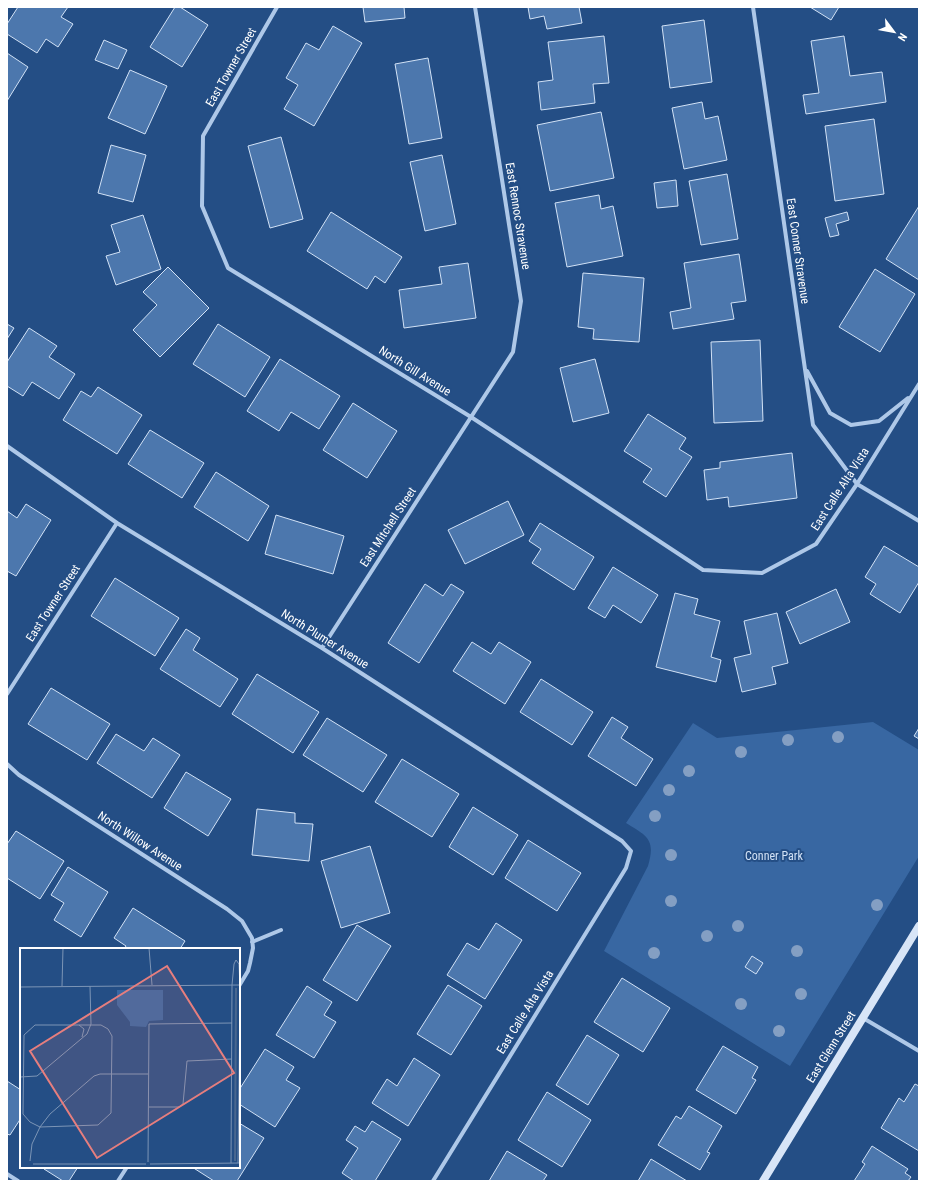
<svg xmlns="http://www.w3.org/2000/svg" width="926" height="1188" font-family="'Roboto Condensed',sans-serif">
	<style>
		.green { fill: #3867a2 }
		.building { fill: #4c77ad; stroke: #d2e2f6 }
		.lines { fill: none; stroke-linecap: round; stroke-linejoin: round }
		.street { stroke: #aec8e8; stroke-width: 4 }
		.secondary { stroke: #d8e5f7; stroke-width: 8 }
		.tree { fill: #849fc3 }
		.labels { text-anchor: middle; stroke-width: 4; stroke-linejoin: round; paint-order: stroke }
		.street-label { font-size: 12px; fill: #fff; stroke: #244e85 }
		.park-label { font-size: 12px; fill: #d2e2f6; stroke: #244e85 }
		.inset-river { fill: none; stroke: #49678f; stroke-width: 2 }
		.inset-road { fill: none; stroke: #7c95b6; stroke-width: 1 }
		.view { fill: #e67e7e; fill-opacity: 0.15; stroke: #e67e7e; stroke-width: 2 }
		.inset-edge { fill: none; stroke: #fff; stroke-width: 2 }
	</style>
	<rect width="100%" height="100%" fill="#244e85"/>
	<path class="green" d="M873 722 919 750V856L790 1066 604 951 648 866C656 839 647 836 626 823L693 723 717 738Z"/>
	<path class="building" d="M18 7H68L61 17 73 24 58 47 46 39 37 53 7 34V24Z
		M175 7H180L208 25 182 67 150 47Z
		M363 7H404L405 18 365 22Z
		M528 7H579L582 23 547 29 544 16 530 19Z
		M810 7H839L831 20Z
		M704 20 712 82 670 88 662 26Z
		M333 26 362 43 314 126 284 109 298 85 286 78 306 43 319 50Z
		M604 36 609 83 593 84 595 103 541 110 538 82 553 80 548 42Z
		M844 36 850 76 882 72 886 102 806 114 803 95 819 93 811 41Z
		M104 40 127 50 118 69 95 60Z
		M7 53 28 67 7 101Z
		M428 58 442 138 409 144 395 64Z
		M130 70 167 86 145 134 108 118Z
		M702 102 705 119 718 116 727 160 684 169 672 108Z
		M601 112 614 178 550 191 537 125Z
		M874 119 884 194 835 201 825 126Z
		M281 137 303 219 270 228 248 146Z
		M111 145 146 155 133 202 98 193Z
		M442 155 456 224 425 231 410 162Z
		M727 174 738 239 701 245 689 181Z
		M676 180 678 206 657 208 654 183Z
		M599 195 601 209 613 206 623 256 567 267 555 203Z
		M919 206V280L886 259Z
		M331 212 402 257 385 283 375 276 367 289 307 251Z
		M847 212 849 220 836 224 839 235 830 237 825 218Z
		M143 215 161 269 116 285 106 256 120 252 111 225Z
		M739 254 746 301 731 303 734 319 673 329 670 312 691 308 684 263Z
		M468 263 476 318 404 328 399 290 442 284 439 267Z
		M168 267 209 308 160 357 133 330 157 305 143 292Z
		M875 269 915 294 880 352 839 327Z
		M583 273 644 278 639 342 593 339 594 329 578 327Z
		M7 324 14 328 7 339Z
		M218 324 270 357 245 397 193 364Z
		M29 328 57 346 49 357 75 374 59 399 32 382 23 396 7 386V362Z
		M760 340 763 421 714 423 711 342Z
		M280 359 340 396 319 429 291 412 279 431 247 411Z
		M595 359 609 413 573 422 560 368Z
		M98 387 142 415 117 454 63 420 81 391 91 397Z
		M353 403 397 431 367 478 323 450Z
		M648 414 686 438 679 449 692 457 666 497 643 482 652 469 624 451Z
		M150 430 204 463 182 498 128 464Z
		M792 453 797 498 729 507 728 497 707 500 704 470 720 468V462Z
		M216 472 269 506 248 541 194 507Z
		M508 501 524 535 465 564 448 530Z
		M26 504 51 520 16 576 7 571V511L17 518Z
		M276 515 344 536 333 574 265 554Z
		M540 523 594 557 574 590 532 563 541 549 529 541Z
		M884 546 919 567V582L900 613 870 594 876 584 865 577Z
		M613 567 658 595 641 623 613 605 605 618 588 608Z
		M115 578 179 618 155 656 91 616Z
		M425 584 443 596 451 584 464 592 419 663 388 643Z
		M836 589 850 622 800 644 786 612Z
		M675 593 698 599 694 614 720 621 711 657 721 660 716 682 656 667Z
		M777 613 788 663 772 667 776 684 742 692 734 658 751 654 744 621Z
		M186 629 200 638 193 650 238 679 220 707 160 669Z
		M472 642 491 654 499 642 531 662 505 704 453 671Z
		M257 674 319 712 293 753 232 714Z
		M541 679 593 712 572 745 520 712Z
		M51 688 110 724 87 760 28 724Z
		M612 717 628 727 621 738 653 759 636 786 588 756Z
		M327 718 387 755 363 792 303 755Z
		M919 728V739L914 736Z
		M116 734 144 751 153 738 180 755 152 798 97 763Z
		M402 759 459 794 432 837 375 802Z
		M186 772 231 799 208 836 164 808Z
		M473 807 518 835 493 875 449 847Z
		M257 809 295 813V823L313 824 309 861 252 855Z
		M16 831 64 861 40 899 7 878V844Z
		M528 840 581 873 557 911 505 878Z
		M370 846 390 913 341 928 321 861Z
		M68 867 108 892 81 937 54 920 64 903 51 895Z
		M133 908 185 941 180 949H124L126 946 114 938Z
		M496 923 522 940 485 999 447 975 467 943 479 950Z
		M357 925 391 946 357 1001 323 980Z
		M752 956 763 963 756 974 745 967Z
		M622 978 670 1008 643 1052 594 1022Z
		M448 985 482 1006 451 1055 417 1034Z
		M307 986 332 1002 324 1015 336 1022 314 1058 276 1035Z
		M587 1035 619 1055 588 1105 556 1085Z
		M723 1046 758 1067 752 1078 756 1080 736 1114 696 1090Z
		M265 1049 294 1067 286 1080 300 1088 275 1127 239 1104V1090Z
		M414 1058 440 1075 408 1126 372 1103 387 1079 397 1086Z
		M7 1081 21 1090V1118L10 1135 7 1134Z
		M915 1084 919 1086V1151L881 1128 899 1098 904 1102Z
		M547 1092 591 1120 562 1167 518 1140Z
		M689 1106 722 1126 707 1152 710 1153 700 1170 658 1145 676 1116 681 1119Z
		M372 1121 401 1139 375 1181H354L342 1173 358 1148 346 1140 355 1126 365 1132Z
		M239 1123 264 1138 237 1181H214L192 1167H239Z
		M872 1146 908 1169 905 1173 911 1177 908 1181H854L865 1164 862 1162Z
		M507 1151 547 1175 543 1181H489Z
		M651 1159 687 1181H638Z
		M46 1167H78L69 1181H63L44 1169Z"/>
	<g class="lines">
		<path class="street" d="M277 7 203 136 202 206 228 268 471 417 703 570 762 573 816 544 857 484 919 384
			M753 7 813 425 857 484 919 521
			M807 371 830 413 851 425 879 421 908 398
			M7 446 117 523 322 648 622 841 631 851 626 868 433 1181
			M322 648 513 352 521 301 475 7
			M7 694 117 523
			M7 764 19 775 227 909 242 921 252 938 253 948 250 963 248 971 239 986
			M252 942 281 930
			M863 1018 919 1051
			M7 1174 18 1181
			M118 1181 127 1167"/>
		<path class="secondary" d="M763 1181 919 926"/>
	</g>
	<g class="tree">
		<circle cx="838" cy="737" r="6"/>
		<circle cx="788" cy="740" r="6"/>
		<circle cx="741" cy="752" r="6"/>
		<circle cx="689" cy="771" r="6"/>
		<circle cx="669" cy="790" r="6"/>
		<circle cx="655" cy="816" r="6"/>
		<circle cx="671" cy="855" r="6"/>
		<circle cx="671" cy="901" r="6"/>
		<circle cx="877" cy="905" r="6"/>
		<circle cx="738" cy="926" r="6"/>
		<circle cx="707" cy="936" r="6"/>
		<circle cx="797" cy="951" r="6"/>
		<circle cx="654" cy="953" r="6"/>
		<circle cx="801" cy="994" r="6"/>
		<circle cx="741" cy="1004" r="6"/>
		<circle cx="779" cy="1031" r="6"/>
	</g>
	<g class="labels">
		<g class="street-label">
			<text transform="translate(231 67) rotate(-60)" y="4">East Towner Street</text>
			<text transform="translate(518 216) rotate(81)" y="4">East Rennoc Stravenue</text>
			<text transform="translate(798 251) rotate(82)" y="4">East Conner Stravenue</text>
			<text transform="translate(415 371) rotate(32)" y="4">North Gill Avenue</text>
			<text transform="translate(840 489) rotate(-57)" y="4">East Calle Alta Vista</text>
			<text transform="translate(388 527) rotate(-57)" y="4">East Mitchell Street</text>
			<text transform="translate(53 603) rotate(-57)" y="4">East Towner Street</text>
			<text transform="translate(325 639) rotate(32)" y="4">North Plumer Avenue</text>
			<text transform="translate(140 841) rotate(33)" y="4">North Willow Avenue</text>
			<text transform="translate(525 1012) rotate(-58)" y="4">East Calle Alta Vista</text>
			<text transform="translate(831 1047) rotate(-58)" y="4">East Glenn Street</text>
		</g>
		<g class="park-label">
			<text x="774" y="860">Conner Park</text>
		</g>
	</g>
	<g transform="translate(20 948)">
		<rect width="220" height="220" fill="#244e85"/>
		<path d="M143 42V72L129 73 126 79 110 78V74L97 57V42Z" fill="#3867a2"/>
		<path class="inset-river" d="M215 213 216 40"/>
		<path class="inset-road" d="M129 0 132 37M42 38 43 0M0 39 220 37M59 77 64 81 62 89M167 113 212 111M0 129 17 128 67 86 71 76 70 38M129 159H159L163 156 167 113M20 179 30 166 74 128 80 126H128M10 213 12 196 20 179 10 174 3 166 4 87 15 77H81L88 81 92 88 91 165 78 177 20 179M128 214 129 76 212 75M211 215 212 37 214 16 216 12 219 16 220 41M218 215 220 53M13 216H126M130 216 220 215"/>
		<path class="view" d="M147 18 214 125 77 210 10 103Z"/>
		<rect width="220" height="220" class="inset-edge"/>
	</g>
	<rect width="926" height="1188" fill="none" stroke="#ffffff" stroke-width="16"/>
	<g transform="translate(894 32) rotate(122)" stroke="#244e85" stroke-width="3" paint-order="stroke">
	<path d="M0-3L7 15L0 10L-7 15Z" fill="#ffffff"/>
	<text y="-6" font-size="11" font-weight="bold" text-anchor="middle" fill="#ffffff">N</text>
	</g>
</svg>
